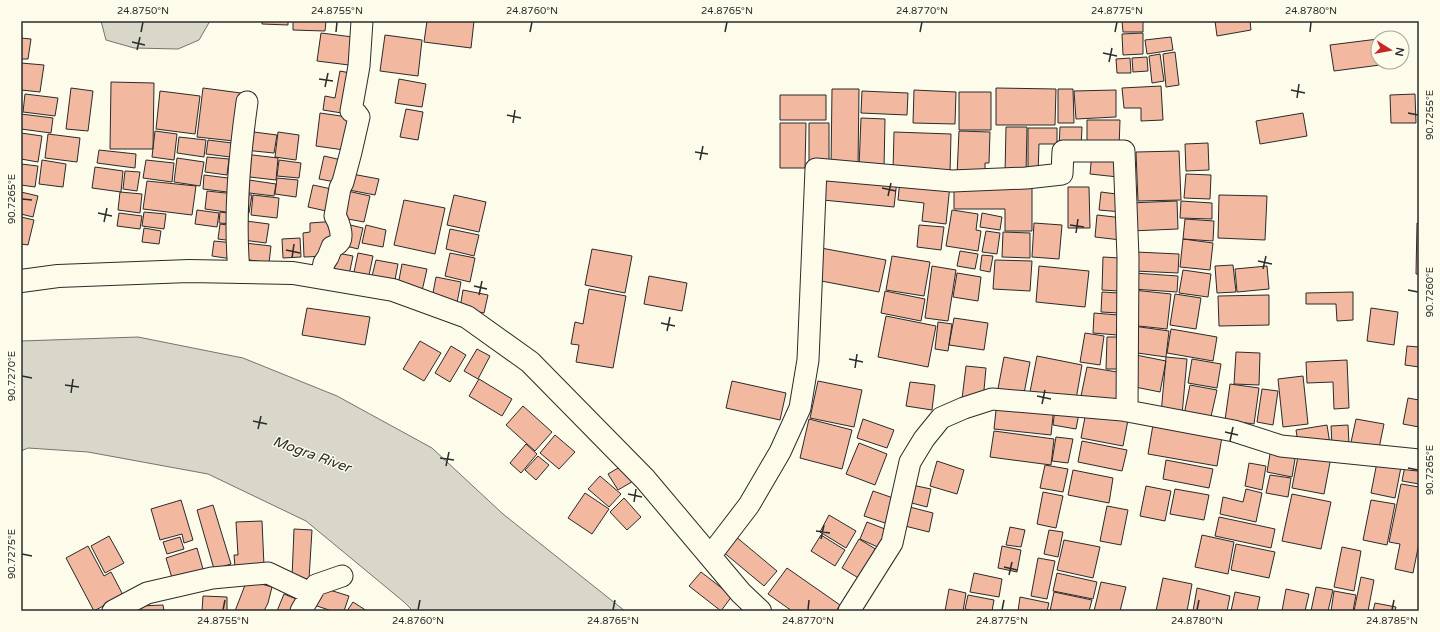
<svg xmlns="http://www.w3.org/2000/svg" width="1440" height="632" font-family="'Varela Round',sans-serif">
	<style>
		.water { fill: #d8d7c9; stroke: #74746e }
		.building { fill: #f2b8a0; stroke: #2b2b2b }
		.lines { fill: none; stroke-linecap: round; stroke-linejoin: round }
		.street-casing { stroke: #2b2b2b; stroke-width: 23 }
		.secondary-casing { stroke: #2b2b2b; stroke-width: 24 }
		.street { stroke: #fdfbea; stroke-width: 21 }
		.secondary { stroke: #fdfbea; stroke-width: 22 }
		.ticks { fill: none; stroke: #2b2b2b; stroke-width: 1.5 }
		.labels { text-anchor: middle; stroke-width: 3; stroke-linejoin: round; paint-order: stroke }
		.water-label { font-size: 14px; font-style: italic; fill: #2b2b2b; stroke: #fdfbea }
		.neatline { fill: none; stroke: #2b2b2b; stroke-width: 1.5 }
		.ticks-label { font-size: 10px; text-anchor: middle; fill: #2b2b2b }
	</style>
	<rect width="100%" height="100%" fill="#fdfbea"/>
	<path class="water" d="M101 21H210L199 40 178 49 134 48 106 40Z
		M138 337 243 358 337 396 432 448 503 514 625 611H413L404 602 306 521 208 474 88 452 28 448 21 451V341Z"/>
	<path class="building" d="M262 21H288V25L262 24Z
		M293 21H326L325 31 293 30Z
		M427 21H474L471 48 424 42Z
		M1122 21H1143V32H1123Z
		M1215 21H1250L1251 30 1217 36Z
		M321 33 361 38 357 66 317 61Z
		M1143 33V54L1123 55 1122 34Z
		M385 35 422 40 418 76 380 71Z
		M1171 37 1173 50 1147 54 1145 40Z
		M21 38 31 39 28 59H21Z
		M1378 39V62H1402V55L1403 62 1334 71 1330 45Z
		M1175 52 1179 85 1166 87 1163 54Z
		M1160 54 1164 81 1152 83 1149 56Z
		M1147 57 1148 71 1133 72 1132 58Z
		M1130 58 1131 73H1117L1116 59Z
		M21 63 44 65 40 92 21 90Z
		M340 71 355 74 348 114 323 110 325 96 335 98Z
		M399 79 426 84 422 107 395 103Z
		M111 82 154 83 153 149H110Z
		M1161 86 1163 120 1141 121V108H1124L1122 88Z
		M71 88 93 91 88 131 66 129Z
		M203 88 241 93 234 141 197 137Z
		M996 88 1056 89 1055 125H996Z
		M832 89H859L858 168H831Z
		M1058 89H1073L1074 123H1058Z
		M914 90 956 92 955 124 913 123Z
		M1116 90V117L1076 119 1074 91Z
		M160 91 200 96 195 134 156 129Z
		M862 91 908 93 907 115 861 113Z
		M959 92H991V130H959Z
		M25 94 58 98 55 116 23 112Z
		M1415 94 1416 123H1391L1390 95Z
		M780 95H826V120H780Z
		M406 109 423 112 418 140 400 137Z
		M320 113 355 118 351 151 316 146Z
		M1303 113 1307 136 1260 144 1256 121Z
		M21 114 53 118 51 133 21 129Z
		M861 118 885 119 884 169 859 168Z
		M1087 120H1120L1119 148H1087Z
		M780 123H806L805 168H780Z
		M809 123H829V165H809Z
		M1006 127H1027L1026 175 1005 174Z
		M1060 127H1082L1081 149 1059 148Z
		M1028 128H1057V144H1039L1038 174H1028Z
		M155 131 177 134 174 160 152 157Z
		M246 131 277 135 274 153 244 150Z
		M959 131 990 132 989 163H985V176L957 175Z
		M278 132 299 135 296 160 275 157Z
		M894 132 951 134 950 173 893 171Z
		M21 133 42 136 38 162 21 159Z
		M48 134 80 138 77 162 45 158Z
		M179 137 206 140 204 157 177 153Z
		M208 140 232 143 230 157 206 154Z
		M1208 143 1209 170 1186 171 1185 144Z
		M99 150 136 154 135 168 97 163Z
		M1179 151 1181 200 1138 201 1136 152Z
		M1092 153 1120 156 1118 177 1090 174Z
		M244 154 278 158 276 180 241 176Z
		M324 156 346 161 341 183 319 179Z
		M207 157 229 159 227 175 205 172Z
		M177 158 204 162 200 186 174 182Z
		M42 160 66 164 63 187 39 184Z
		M146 160 174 163 172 182 143 178Z
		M279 160 301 163 299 178 277 176Z
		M21 164 38 166 35 187 21 185Z
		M95 167 123 171 121 192 92 188Z
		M125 171 140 172 137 191 123 189Z
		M825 173 897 180 894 207 823 200Z
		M352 174 379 179 375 195 349 190Z
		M1186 174 1211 175 1210 199 1184 198Z
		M204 175 236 179 235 193 203 189Z
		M277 178 298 180 296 197 275 194Z
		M242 179 276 184 274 196 241 192Z
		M900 179 950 185 946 224 922 221 924 203 898 200Z
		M147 181 196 186 192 215 143 209Z
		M954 183H1032V231H1005V209H954Z
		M313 185 336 190 331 212 308 207Z
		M1068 187H1089L1090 228H1068Z
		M343 190 370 196 364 222 337 217Z
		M207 191 235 194 233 213 205 209Z
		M21 192 38 196 33 217 21 214Z
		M120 192 142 194 140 213 118 210Z
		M1101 192 1124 195 1122 212 1099 210Z
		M241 194 252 195 249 213 239 211Z
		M253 195 279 198 277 218 251 215Z
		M454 195 486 202 479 232 447 225Z
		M1219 195 1267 196 1265 240 1218 238Z
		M404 200 445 208 435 254 394 245Z
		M1177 201 1178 229 1130 231 1129 203Z
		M1181 201 1212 203V219L1180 218Z
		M197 210 219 213 217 227 195 224Z
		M952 210 978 214 976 230 981 231 978 251 946 246Z
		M144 212 166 214 164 229 142 226Z
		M220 212 235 214 233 224 219 223Z
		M119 213 142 216 140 229 117 226Z
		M982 213 1002 217 1000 230 980 227Z
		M1097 215 1123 218 1121 240 1095 237Z
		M21 217 34 220 28 245 21 244Z
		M1185 219 1214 221 1213 241 1183 239Z
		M246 221 269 224 266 243 243 240Z
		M337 221 338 242 328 256 304 257 303 233 310 232V223Z
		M1034 223 1062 225 1059 259 1032 257Z
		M1417 223H1419V274H1416Z
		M220 224 235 226 233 241 218 239Z
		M346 224 363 228 358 249 342 245Z
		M366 225 386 230 383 247 362 243Z
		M919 225 944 227 941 250 917 247Z
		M144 228 161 231 159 244 142 242Z
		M450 229 479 235 474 256 446 249Z
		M986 231 1000 233 997 254 982 252Z
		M1003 232 1030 233V258L1002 257Z
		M300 238 301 257 283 258 282 239Z
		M1183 239 1213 243 1210 270 1180 267Z
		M214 241 234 243 232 259 212 256Z
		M245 243 271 246 269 263 243 259Z
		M821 248 886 260 879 292 816 280Z
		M592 249 632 256 625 293 585 285Z
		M960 251 978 254 975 269 957 266Z
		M332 252 353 256 349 275 328 271Z
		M1136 252 1179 254 1178 273 1135 271Z
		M358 253 373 256 368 280 353 277Z
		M450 253 475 258 470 282 445 276Z
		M982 255 993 256 990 272 980 270Z
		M892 256 930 262 924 296 886 290Z
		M1103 257 1120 258 1119 291 1102 290Z
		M376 260 398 264 394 285 371 280Z
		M995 260 1032 261 1030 291 993 289Z
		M402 264 427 269 422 291 398 285Z
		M1233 265 1236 292 1217 293 1215 266Z
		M932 266 956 270 948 321 925 318Z
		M1039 266 1089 271 1085 307 1036 302Z
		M1267 266 1269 289 1237 292 1235 269Z
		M1183 270 1211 274 1208 297 1179 293Z
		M957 273 981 277 978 301 953 297Z
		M1134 273 1178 276 1177 292 1133 289Z
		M649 276 687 283 682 311 644 304Z
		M436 277 461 282 457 303 432 298Z
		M589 289 626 296 613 368 576 362 579 345 571 344 575 322 583 324Z
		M463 290 488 295 484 313 460 308Z
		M1133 290 1171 294 1167 329 1129 325Z
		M885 291 925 299 921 321 881 313Z
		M1102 292 1119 293V313L1101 312Z
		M1353 292V320L1337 321 1336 304H1306V293Z
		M1175 294 1201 298 1196 329 1170 325Z
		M1269 295V325L1219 326 1218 296Z
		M307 308 370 317 365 345 302 335Z
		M1371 308 1398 312 1394 345 1367 341Z
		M1094 313 1118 315 1117 335 1093 333Z
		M886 316 936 326 928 367 878 357Z
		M954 318 988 323 984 350 949 345Z
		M938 322 952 324 948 351 935 349Z
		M1133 326 1169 331 1166 357 1130 352Z
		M1171 329 1217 337 1213 361 1167 353Z
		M1085 333 1104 336 1100 365 1080 362Z
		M1107 337H1118V369H1106Z
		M420 341 441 353 424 381 403 369Z
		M451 346 466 355 450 382 435 373Z
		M1407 346 1419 347V367L1405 365Z
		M477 349 490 356 478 379 464 371Z
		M1236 352 1260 353 1259 385 1234 384Z
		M1136 355 1166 361 1160 392 1130 386Z
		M1037 356 1082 365 1075 405 1029 397Z
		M1004 357 1030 362 1023 399 997 394Z
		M1166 357 1187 359 1182 415 1161 414Z
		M1192 359 1221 364 1217 388 1188 383Z
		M1347 360 1349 408 1334 409 1333 382 1307 383 1306 362Z
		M966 366 986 368 983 401 962 399Z
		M1087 367 1123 373 1117 407 1080 401Z
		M1303 376 1308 424 1283 427 1278 379Z
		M479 379 512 399 502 416 469 396Z
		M732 381 786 393 780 420 726 408Z
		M818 381 862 390 854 427 810 418Z
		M910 382 935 385 932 410 906 406Z
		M1230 384 1259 388 1254 424 1225 420Z
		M1190 385 1217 390 1210 421 1184 415Z
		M1262 389 1278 391 1273 425 1257 422Z
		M1408 398 1419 400V427L1403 424Z
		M997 401 1054 407 1051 435 994 429Z
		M523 406 552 432 535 451 506 425Z
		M1055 409 1079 413 1076 429 1053 425Z
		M1086 412 1128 420 1123 446 1081 438Z
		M809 419 852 430 842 469 800 458Z
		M863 419 894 430 887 448 857 438Z
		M1154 419 1223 431 1217 466 1148 454Z
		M1356 419 1384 424 1378 453 1350 447Z
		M1327 425 1330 444 1299 449 1296 430Z
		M1348 425 1349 444 1332 445 1331 426Z
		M994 431 1054 439 1051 465 990 457Z
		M555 435 575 452 559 469 540 453Z
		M1056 437 1073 439 1068 463 1052 461Z
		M1082 441 1127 450 1122 471 1078 462Z
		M859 443 887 454 875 485 846 474Z
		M526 444 537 454 521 473 510 463Z
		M1271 448 1296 453 1292 477 1267 472Z
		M1299 451 1331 457 1324 494 1292 488Z
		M538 456 549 465 536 480 525 470Z
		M1378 457 1402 462 1395 498 1371 493Z
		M1166 460 1213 469 1209 488 1163 479Z
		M937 461 964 470 957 494 930 486Z
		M1406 461 1419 464V484L1402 481Z
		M1249 463 1266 466 1262 490 1245 486Z
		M625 464 635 480 618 490 608 474Z
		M1045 465 1068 469 1063 492 1040 488Z
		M1073 470 1113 478 1109 503 1068 495Z
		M1270 475 1291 478 1288 497 1266 493Z
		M600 476 621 494 609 507 588 489Z
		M1401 484 1419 487V543L1413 573 1395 569 1400 544 1389 542Z
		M912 485 931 489 927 507 908 502Z
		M1146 486 1171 491 1165 521 1140 516Z
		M1175 489 1209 495 1204 520 1170 514Z
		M1246 489 1262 493 1256 522 1220 514 1223 497 1243 502Z
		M873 491 899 500 891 525 864 516Z
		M1043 492 1063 496 1056 528 1037 524Z
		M585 493 609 509 592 534 568 518Z
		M1292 494 1331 502 1321 549 1282 541Z
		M624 498 641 517 627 530 610 512Z
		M181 500 193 540 184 543 182 534 160 540 151 509Z
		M1371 500 1395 504 1387 545 1363 540Z
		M213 505 231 564 214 569 197 510Z
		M902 505 933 513 929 532 897 524Z
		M1107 506 1128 510 1121 545 1100 541Z
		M829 515 856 531 846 548 820 532Z
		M1219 517 1275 529 1271 548 1215 536Z
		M262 521 264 566 235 567 234 555H238L236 522Z
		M867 522 890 531 882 549 860 539Z
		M1010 527 1025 530 1021 547 1006 545Z
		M294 529 312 530 309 579 292 578Z
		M1049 530 1063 532 1058 557 1044 554Z
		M821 535 845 550 835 566 811 551Z
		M1202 535 1234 542 1228 574 1195 567Z
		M109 536 124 563 105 573 91 546Z
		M735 536 777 571 764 586 722 551Z
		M180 537 184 549 167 554 163 542Z
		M859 539 882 553 865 582 842 568Z
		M1064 540 1100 547 1093 578 1057 570Z
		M1236 544 1275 552 1269 578 1231 570Z
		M88 546 104 576 111 572 123 595 94 611 66 558Z
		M1002 546 1021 550 1017 572 998 568Z
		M1342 547 1361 551 1354 591 1334 587Z
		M197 548 203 569 172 578 166 558Z
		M1038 558 1055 561 1047 599 1031 596Z
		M787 568 840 605 836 611H792L768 594Z
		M701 572 732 596 721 611 689 586Z
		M974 573 1002 579 999 597 970 592Z
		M1057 573 1097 582 1093 599 1053 591Z
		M1361 577 1374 580 1368 611H1354Z
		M1163 578 1192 584 1187 611H1156Z
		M247 580 272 587 268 603 264 611H235Z
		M1101 582 1126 587 1120 611H1094Z
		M320 587 349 596 344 611H332L314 605Z
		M1316 587 1333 590 1328 611H1311Z
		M1197 588 1230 596 1227 611H1193Z
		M949 589 966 593 963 611H945Z
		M1286 589 1309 594 1305 611H1282Z
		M1334 591 1356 595 1353 611H1331Z
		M1054 592 1092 600 1089 611H1050Z
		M1235 592 1260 597 1257 611H1231Z
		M284 594 301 601 296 611H277Z
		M968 595 994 600 992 611H974L965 609Z
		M203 596 227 597V611H202Z
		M1020 597 1049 603 1047 611H1018Z
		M353 602 367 611H347Z
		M1375 603 1396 607 1395 611H1373Z
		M163 605 164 611H141L140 606Z"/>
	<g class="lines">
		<g class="street-casing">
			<path id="street" d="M239 272C234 215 239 159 247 102
				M321 277 324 263 328 257 332 247C335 246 338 244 340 241 343 235 339 222 335 216L340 188 343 182 351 152 359 117 356 113 351 111 359 66 362 21
				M710 556 749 505 780 452 800 408 808 360 816 169 952 181 1026 178 1062 174 1063 151H1124L1128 258 1127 411
				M113 611 147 593 212 578 268 573 310 593
				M301 611 316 585 342 576
				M849 611 892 543 910 462 924 439 941 418 964 408 992 399 1122 410 1234 431 1281 446 1419 460"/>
		</g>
		<g class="secondary-casing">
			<path id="secondary" d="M21 281 58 276 189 271 293 273 393 290 467 317 530 362 645 479 741 593 760 611"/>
		</g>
		<use href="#street" class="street"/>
		<use href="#secondary" class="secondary"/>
	</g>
	<path class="ticks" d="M141 32 143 22M336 32 337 22M530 32 532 22M725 32 727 22M920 32 922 22M1115 32 1117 22M1310 32 1311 22M132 42 145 45M137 50 140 37M1103 53 1117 56M1109 62 1112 48M319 79 333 81M325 87 328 73M1291 90 1305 93M1297 98 1299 84M1408 113 1418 115M507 115 521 118M513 123 515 110M695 152 708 154M700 160 703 146M882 188 896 191M888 196 891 183M22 199 32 200M98 213 112 216M104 222 107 208M1070 225 1084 227M1076 233 1078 219M286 250 300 253M292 258 294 244M1258 261 1272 264M1263 269 1266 256M474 286 487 289M1408 290 1418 292M479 295 482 281M661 323 675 326M667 331 670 317M849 359 863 362M855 368 857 354M22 376 32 378M65 385 79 387M71 393 73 379M1037 396 1051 399M1042 404 1045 390M253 421 267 424M258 429 261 416M1225 432 1238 435M1230 441 1233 427M440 458 454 460M446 466 449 452M1408 468 1418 470M628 494 642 497M634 502 636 489M816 531 830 533M821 539 824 525M22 554 32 556M1004 567 1017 570M1009 575 1012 562M223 610 225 600M418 610 420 600M613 610 615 600M808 610 809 600M1002 610 1004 600M1197 610 1199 600M1392 610 1394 600"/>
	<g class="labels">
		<g class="water-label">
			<text transform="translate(312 454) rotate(20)" y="5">Mogra River</text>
		</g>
	</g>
	<rect width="1440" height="632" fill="none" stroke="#fdfbea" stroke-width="44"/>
	<g transform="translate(1390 50) rotate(101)"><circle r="19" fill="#fdfbea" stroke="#a9a89e"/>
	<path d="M0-3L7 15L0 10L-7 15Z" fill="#c62828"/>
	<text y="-6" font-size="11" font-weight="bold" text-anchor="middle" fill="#2b2b2b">N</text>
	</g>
	<rect x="22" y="22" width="1396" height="588" class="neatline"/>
	<g class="ticks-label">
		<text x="143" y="14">24.8750°N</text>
		<text x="337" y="14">24.8755°N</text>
		<text x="532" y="14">24.8760°N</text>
		<text x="727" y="14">24.8765°N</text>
		<text x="922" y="14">24.8770°N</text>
		<text x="1117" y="14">24.8775°N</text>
		<text x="1311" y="14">24.8780°N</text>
		<text transform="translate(1429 115) rotate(-90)" y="4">90.7255°E</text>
		<text transform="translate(11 199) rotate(-90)" y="4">90.7265°E</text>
		<text transform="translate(1429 292) rotate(-90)" y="4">90.7260°E</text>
		<text transform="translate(11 376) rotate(-90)" y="4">90.7270°E</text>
		<text transform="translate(1429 470) rotate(-90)" y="4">90.7265°E</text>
		<text transform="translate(11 554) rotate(-90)" y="4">90.7275°E</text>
		<text x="223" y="624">24.8755°N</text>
		<text x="418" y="624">24.8760°N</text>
		<text x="613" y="624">24.8765°N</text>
		<text x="808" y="624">24.8770°N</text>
		<text x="1002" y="624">24.8775°N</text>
		<text x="1197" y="624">24.8780°N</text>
		<text x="1392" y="624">24.8785°N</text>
	</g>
</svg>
